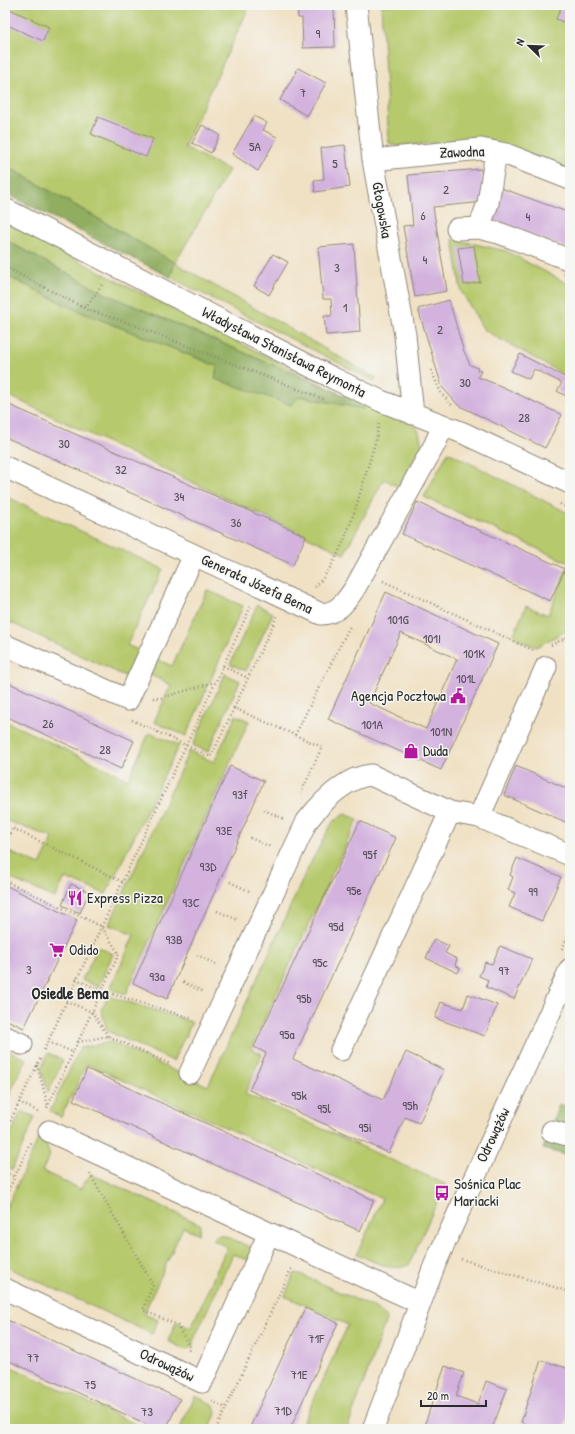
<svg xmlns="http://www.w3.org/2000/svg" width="575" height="1434" font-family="'Patrick Hand',sans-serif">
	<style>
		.green { fill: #b6c96c; stroke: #707a4c }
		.forest { fill: #90ad60; stroke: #5e6c46 }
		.building { fill: #d3b2de; fill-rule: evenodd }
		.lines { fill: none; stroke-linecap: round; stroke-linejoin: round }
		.minor-casing { stroke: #8e8678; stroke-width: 23 }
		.path { stroke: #8e8678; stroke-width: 2.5; stroke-dasharray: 1 3; stroke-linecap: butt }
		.minor { stroke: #fff; stroke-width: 21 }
		.labels { text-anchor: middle; stroke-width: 3; stroke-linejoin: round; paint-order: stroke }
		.number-label { font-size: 13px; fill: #554d58 }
		.street-label { font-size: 15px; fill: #2b2b2b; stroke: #f6f6f2 }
		.poi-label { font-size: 15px; fill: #2b2b2b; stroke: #f6f6f2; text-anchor: start }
		.neighbourhood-label { font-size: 16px; font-weight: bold; fill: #2b2b2b; stroke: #f6f6f2 }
	</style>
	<rect width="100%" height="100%" fill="#f6f6f2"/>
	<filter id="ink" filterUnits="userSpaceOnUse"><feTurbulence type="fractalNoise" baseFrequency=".025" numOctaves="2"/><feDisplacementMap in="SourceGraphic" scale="8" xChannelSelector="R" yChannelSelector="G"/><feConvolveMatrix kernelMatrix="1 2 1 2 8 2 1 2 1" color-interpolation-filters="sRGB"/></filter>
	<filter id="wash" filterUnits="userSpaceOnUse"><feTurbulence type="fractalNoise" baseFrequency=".012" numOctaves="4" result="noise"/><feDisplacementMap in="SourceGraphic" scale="16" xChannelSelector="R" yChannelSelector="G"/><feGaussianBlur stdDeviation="0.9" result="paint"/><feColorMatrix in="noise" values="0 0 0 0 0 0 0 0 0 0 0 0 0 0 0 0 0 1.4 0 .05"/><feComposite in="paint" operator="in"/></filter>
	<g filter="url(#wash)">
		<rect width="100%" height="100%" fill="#f0e1c4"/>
		<path class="green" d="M5 5H250L184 147 229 170 175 263 376 378 374 381 170 277 175 263 5 165Z
			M381 5H570V170L475 140 396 146 389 143Z
			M5 222 98 271 341 394 106 294 5 240Z
			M453 239 506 251 570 285V378L484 330 461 291Z
			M5 275 76 310 217 366 215 379 363 409 365 404 416 426 419 432 422 445 398 487 384 479 344 554 5 394Z
			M448 452 570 514V629L536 647 517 639 514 634 526 606 548 615 569 563 424 497Z
			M5 496 163 569 127 645 140 651 127 677 5 620Z
			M207 590 243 606 186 736 154 722 171 685 147 673 152 657 172 666Z
			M257 605 273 613 246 671 230 664Z
			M225 674 240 681 208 752 193 745Z
			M236 715 249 721 126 994 110 989 134 935 109 925 189 751 214 762Z
			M5 721 128 779 149 733 179 745 106 894 65 878 55 898 5 876V860L9 852 40 865 53 838 5 820Z
			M344 814 358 819 251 1048 262 1054 245 1094 445 1184 409 1265C391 1273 374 1261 357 1254L382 1199 87 1064 61 1117 50 1111 80 1048 111 1042 208 1086 308 868 332 823Z
			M98 947 113 954 98 987 82 980Z
			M109 996 192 1022 173 1061 107 1031 101 1009Z
			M5 1049 26 1059 5 1104Z
			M48 1053 63 1060 48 1093 41 1069Z
			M21 1111 35 1117 12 1170 5 1167V1147Z
			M41 1133 50 1155 42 1171 80 1189 91 1174 200 1224 199 1234 183 1227 146 1309 144 1314 158 1320 152 1334 5 1266V1211Z
			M217 1235H223L254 1249 249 1261 233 1254 193 1341V1346L186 1350 168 1341 176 1322 191 1328 227 1247 213 1240Z
			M297 1273 375 1308 387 1317 347 1429H300L348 1325 285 1296 294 1274Z
			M5 1364 146 1429H5Z
			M195 1396 214 1405 216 1414 209 1429H179Z"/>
		<path class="forest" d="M5 165 175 263 170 277 5 193Z
			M5 240 106 294 365 404 363 409 300 396 291 405 215 379 217 366 76 310 5 275Z
			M559 1104 570 1107V1156L543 1149Z"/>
		<g id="blocks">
			<path class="building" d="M297 5H334L335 47 303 48 302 18H298Z
				M562 5H570V13L566 23 556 19Z
				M5 7 49 27 43 41 5 24Z
				M298 68 326 83 307 116 280 100Z
				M254 116 267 123 263 130 277 137 258 171 232 154Z
				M98 117 153 139 146 157 91 134Z
				M202 125 220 135 211 153 192 143Z
				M345 145 350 187 315 192 314 180 324 179 321 148Z
				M481 169 484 202 433 207 447 291 415 297 403 226 413 225 408 175Z
				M501 188 570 213V249L490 220Z
				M354 244 360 332 326 335 324 316H332L331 299H323L318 247Z
				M474 246 480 282 464 285 458 248Z
				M273 254 288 262 269 295 254 286Z
				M568 266 570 267V277L564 275Z
				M449 300 463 349 470 365 478 368 477 370 481 371 478 377 503 387 562 415 545 448 458 405 442 387 418 309Z
				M520 354 570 380V398L557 391 562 383 534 369 529 379 511 371Z
				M5 403 306 536 293 565 5 437Z
				M417 502 565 569 550 601 402 534Z
				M386 592 498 644 441 770 328 719ZM401 633 457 659 426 729 369 703Z
				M5 681 134 741 121 769 5 716Z
				M230 766 264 781 167 999 133 983Z
				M516 766 570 790V824L504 795Z
				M360 821 396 838 293 1059 383 1100 406 1052 444 1070 419 1123 405 1117 389 1153 249 1090 266 1053 254 1047Z
				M517 858 561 877 542 921 509 907 515 893 508 890 513 877 510 875Z
				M71 884 89 892 80 913 62 905Z
				M5 885 77 920 24 1028 5 1019Z
				M434 939 449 946 445 953 457 959 455 965 460 968 458 973 426 958Z
				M500 946 532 959 514 999 486 987 488 980 479 976 485 962 492 964Z
				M468 994 497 1005 485 1036 435 1018 441 1002 463 1009Z
				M87 1069 374 1200 360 1231 73 1100Z
				M305 1308 338 1323 290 1429H249Z
				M5 1319 180 1399 166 1429H157L5 1359Z
				M541 1360 570 1369V1410L564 1429H537L521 1422Z
				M445 1366 464 1373 456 1396 478 1404 486 1381 507 1389 493 1426 500 1429H423Z"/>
		</g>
	</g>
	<g filter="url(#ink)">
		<use href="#blocks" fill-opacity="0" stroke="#8e8678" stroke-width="1"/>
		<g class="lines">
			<g class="minor-casing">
				<path id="minor" d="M356 5 373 160 405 335 413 414
					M373 160 481 149 506 154 570 179
					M5 209 333 378 381 401 463 433 570 483
					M479 228 499 233 570 260
					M457 229 479 228 488 203 496 152
					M5 467 321 614C339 613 346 601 355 588L435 444 443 425
					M5 645 128 700 194 555
					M479 817 546 667
					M5 1037 22 1044
					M341 1050 450 812
					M190 1073 307 821C322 802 346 777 371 775L450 812 479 817 570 855
					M49 1131 420 1303
					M552 1131 570 1136
					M5 1289 202 1382 269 1233
					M373 1429 435 1264 570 969"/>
			</g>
			<path class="path" d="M5 267 88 310 131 324 326 400
				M80 306H87L103 283
				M431 370 441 393 452 405
				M560 504 570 509
				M383 581 533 650
				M315 587C347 556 362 483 376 440L379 422
				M551 645 570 636
				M223 666 248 678
				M153 698H161L215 682
				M234 708 277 616
				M132 720 211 757 234 708 322 747 301 793
				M295 735 350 626
				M264 810 284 819
				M250 838 271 847
				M5 845 12 828 123 882
				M5 881 101 926 119 954 46 1110
				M230 882 251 892
				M217 911 238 920
				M562 949 570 931
				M197 955 217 965
				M76 979 102 991 191 1018
				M183 982 204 992
				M66 1001 92 1012 108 1036
				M48 1042 73 1052
				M78 1042 108 1036 170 1064
				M44 1050 251 606
				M37 1065 48 1106
				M19 1102 39 1112
				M5 1132 41 1057
				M5 1172 15 1177
				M90 1174 153 1285 143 1310 177 1325 190 1347 188 1352
				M5 1198 31 1141
				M461 1259 570 1292
				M212 1401 226 1408
				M216 1429 292 1267"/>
			<use href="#minor" class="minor"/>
		</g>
	</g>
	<defs>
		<g id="civic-bare" transform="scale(1.2)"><path d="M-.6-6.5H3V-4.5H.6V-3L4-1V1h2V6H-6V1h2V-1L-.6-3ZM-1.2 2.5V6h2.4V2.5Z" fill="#b5179e" stroke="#f6f6f2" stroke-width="2.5" paint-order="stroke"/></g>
		<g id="shop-bare" transform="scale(1.2)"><path d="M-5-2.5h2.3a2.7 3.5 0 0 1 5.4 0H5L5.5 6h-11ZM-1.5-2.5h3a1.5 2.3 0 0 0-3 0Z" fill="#b5179e" stroke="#f6f6f2" stroke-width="2.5" paint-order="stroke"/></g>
		<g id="restaurant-bare" transform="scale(1.2)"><path d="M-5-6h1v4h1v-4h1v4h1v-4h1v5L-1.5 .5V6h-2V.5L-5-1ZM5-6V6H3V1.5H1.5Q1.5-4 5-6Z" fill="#b5179e" stroke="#f6f6f2" stroke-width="2.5" paint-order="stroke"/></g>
		<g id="supermarket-bare" transform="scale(1.2)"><path d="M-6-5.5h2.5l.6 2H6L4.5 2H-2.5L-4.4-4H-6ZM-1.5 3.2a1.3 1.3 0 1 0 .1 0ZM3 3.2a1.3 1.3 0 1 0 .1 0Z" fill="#b5179e" stroke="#f6f6f2" stroke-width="2.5" paint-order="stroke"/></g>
		<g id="bus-bare" transform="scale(1.2)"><path d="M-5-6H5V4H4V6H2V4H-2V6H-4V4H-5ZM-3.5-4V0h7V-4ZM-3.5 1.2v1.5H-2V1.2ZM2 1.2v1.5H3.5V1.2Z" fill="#b5179e" stroke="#f6f6f2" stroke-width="2.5" paint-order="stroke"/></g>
	</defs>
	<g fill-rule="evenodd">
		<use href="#civic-bare" x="458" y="696"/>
		<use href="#shop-bare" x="411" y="751"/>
		<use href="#restaurant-bare" x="75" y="898"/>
		<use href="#supermarket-bare" x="57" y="950"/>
		<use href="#bus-bare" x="442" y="1193"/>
	</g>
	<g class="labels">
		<g class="number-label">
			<text x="318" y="38">9</text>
			<text x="303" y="97">7</text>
			<text x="255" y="151">5A</text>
			<text x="335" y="168">5</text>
			<text x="446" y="194">2</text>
			<text x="423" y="220">6</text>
			<text x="528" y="221">4</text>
			<text x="425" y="264">4</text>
			<text x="337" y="272">3</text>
			<text x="345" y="312">1</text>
			<text x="440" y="334">2</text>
			<text x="465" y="387">30</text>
			<text x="524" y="422">28</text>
			<text x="64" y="448">30</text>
			<text x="121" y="474">32</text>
			<text x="179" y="501">34</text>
			<text x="236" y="527">36</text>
			<text x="398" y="624">101G</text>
			<text x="432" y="643">101I</text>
			<text x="474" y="658">101K</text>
			<text x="466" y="683">101L</text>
			<text x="48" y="728">26</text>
			<text x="372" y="729">101A</text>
			<text x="441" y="736">101N</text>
			<text x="105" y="754">28</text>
			<text x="240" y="799">93f</text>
			<text x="224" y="835">93E</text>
			<text x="370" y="859">95f</text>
			<text x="208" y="871">93D</text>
			<text x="354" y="895">95e</text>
			<text x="533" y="896">99</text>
			<text x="191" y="907">93C</text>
			<text x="336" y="931">95d</text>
			<text x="174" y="944">93B</text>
			<text x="320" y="967">95c</text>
			<text x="29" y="974">3</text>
			<text x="504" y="975">97</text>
			<text x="157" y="981">93a</text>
			<text x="304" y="1003">95b</text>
			<text x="287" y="1039">95a</text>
			<text x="299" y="1100">95k</text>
			<text x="410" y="1110">95h</text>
			<text x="324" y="1113">95l</text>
			<text x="365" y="1132">95i</text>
			<text x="316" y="1343">71F</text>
			<text x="33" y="1362">77</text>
			<text x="299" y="1379">71E</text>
			<text x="90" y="1389">75</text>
			<text x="283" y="1415">71D</text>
			<text x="147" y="1416">73</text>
		</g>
		<g class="street-label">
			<text transform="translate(462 152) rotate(-2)" y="5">Zawodna</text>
			<text transform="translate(382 210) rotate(80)" y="5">Głogowska</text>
			<text transform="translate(284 352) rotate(27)" y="5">Władysława Stanisława Reymonta</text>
			<text transform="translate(257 584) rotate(25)" y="5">Generała Józefa Bema</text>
			<text transform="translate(493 1135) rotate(-65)" y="5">Odrowążów</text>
			<text transform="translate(167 1365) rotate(25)" y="5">Odrowążów</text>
		</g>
		<g class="poi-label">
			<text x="446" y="701" text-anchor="end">Agencja Pocztowa</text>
			<text x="423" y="756">Duda</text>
			<text x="87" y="903">Express Pizza</text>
			<text x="69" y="955">Odido</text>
			<text x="454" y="1189">Sośnica Plac<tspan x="454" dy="17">Mariacki</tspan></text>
		</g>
		<g class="neighbourhood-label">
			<text x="70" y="999">Osiedle Bema</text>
		</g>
	</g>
	<rect width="575" height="1434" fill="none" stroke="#f6f6f2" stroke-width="20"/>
	<g transform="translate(529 46) rotate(293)" stroke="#f6f6f2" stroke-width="3" paint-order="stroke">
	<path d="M0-3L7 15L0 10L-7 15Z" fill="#2b2b2b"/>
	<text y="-6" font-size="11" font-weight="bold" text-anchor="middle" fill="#2b2b2b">N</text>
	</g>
	<path d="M421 1400v6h65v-6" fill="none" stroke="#2b2b2b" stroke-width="2"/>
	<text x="427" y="1400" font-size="12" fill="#2b2b2b" stroke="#f6f6f2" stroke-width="3" paint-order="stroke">20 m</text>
</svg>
